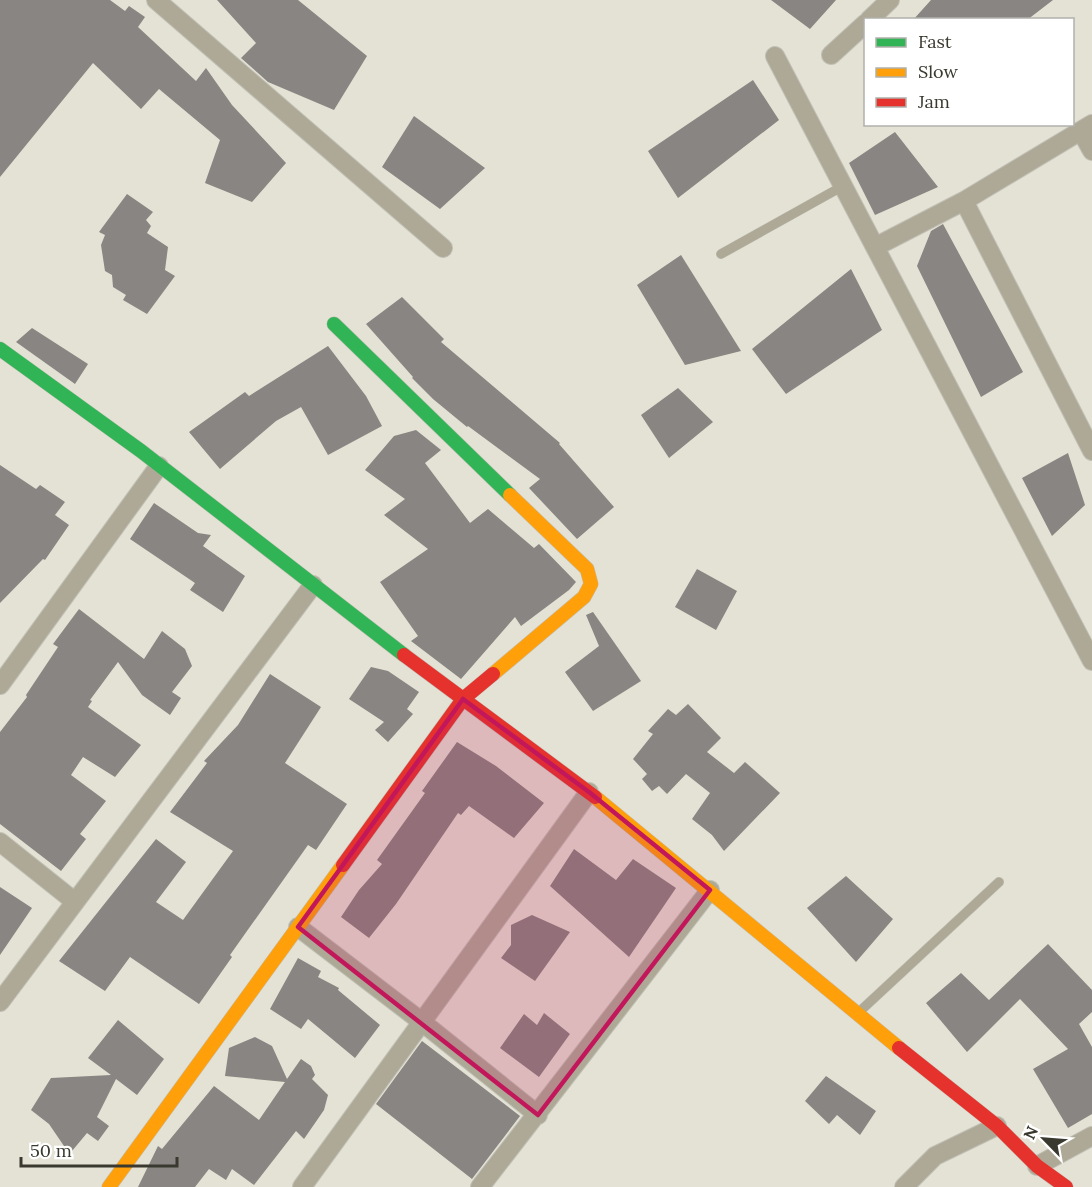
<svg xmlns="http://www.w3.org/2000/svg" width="1092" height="1187" font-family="Lora,serif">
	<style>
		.building { fill: #888582 }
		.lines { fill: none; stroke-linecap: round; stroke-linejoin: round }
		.lane-casing { stroke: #c0bfb5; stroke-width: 10 }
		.street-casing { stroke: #c0bfb5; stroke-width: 20 }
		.fast-casing { stroke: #c0bfb5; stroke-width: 15 }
		.slow-casing { stroke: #c0bfb5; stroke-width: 15 }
		.jam-casing { stroke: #c0bfb5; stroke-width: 15 }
		.lane { stroke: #ada996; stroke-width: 9 }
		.street { stroke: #ada996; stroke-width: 18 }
		.fast { stroke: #30b455; stroke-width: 14 }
		.slow { stroke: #ff9f0a; stroke-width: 14 }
		.jam { stroke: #e5322d; stroke-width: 14 }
		.marked { fill: #c2185b; fill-opacity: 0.2; stroke: #c2185b; stroke-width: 4.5; stroke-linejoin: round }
	</style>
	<rect width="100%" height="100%" fill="#e4e2d4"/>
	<path class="building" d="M0 0H110L125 11 129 6 145 17 138 27 196 81 206 68 232 105 286 163 252 202 205 183 220 140 159 89 141 109 93 63 0 177Z
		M217 0H298L367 56 334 110 268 82 241 58 256 43Z
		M771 0H836L810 29Z
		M931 0H1053L1027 20H913Z
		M753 80 779 120 678 198 648 151Z
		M414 116 485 168 440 209 382 167Z
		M895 132 938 187 875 215 849 163Z
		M127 194 153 212 146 220 151 226 147 233 168 247 165 270 175 276 147 314 123 300 126 295 113 287 112 275 105 271 101 245 105 235 99 232Z
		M943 224 1023 372 981 397 917 266 931 231Z
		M681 255 741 351 685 365 637 285Z
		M851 269 882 330 786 394 752 349Z
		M402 297 444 339 441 342 560 443 559 444 614 507 577 539 529 488 540 479 468 426 467 427 433 399 412 378 413 377 366 324Z
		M32 328 88 364 75 384 16 342Z
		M328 346 366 396 382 426 328 455 301 407 276 421 220 469 189 432 245 392 249 396Z
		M678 388 713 422 669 458 641 415Z
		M416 430 441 450 425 463 470 523 488 509 534 548 539 544 576 582 569 590 521 626 515 617 461 679 411 641 418 636 380 582 428 549 384 515 405 499 365 470 394 436Z
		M1068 453 1085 505 1052 536 1022 478Z
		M0 465 36 489 40 485 65 502 55 515 69 525 45 560 43 559 0 603Z
		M154 503 198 533 211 535 203 546 245 576 223 612 190 590 195 583 130 539Z
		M697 569 737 591 716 630 675 607Z
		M79 609 144 659 162 631 185 649 192 666 172 692 181 698 170 715 142 695 118 662 90 700 92 701 88 707 141 745 115 777 83 757 71 775 106 801 80 834 86 839 61 871 0 824V732L27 697 26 695 58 647 53 644Z
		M593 612 641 681 593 711 565 672 599 646 586 615Z
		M371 667 388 671 419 692 407 709 413 714 388 742 375 730 384 722 349 699Z
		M270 674 321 707 285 763 347 804 316 850 308 845 230 955 232 957 199 1004 130 957 105 991 59 961 156 839 186 862 156 902 183 920 233 851 170 812 207 763 204 761 238 725Z
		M688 704 721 738 707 752 734 773 745 762 780 793 724 851 712 835 692 819 710 793 686 774 667 794 659 786 652 791 642 779 647 774 633 759 653 734 648 731 668 709 676 715Z
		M457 742 496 766 544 803 514 838 469 806 461 815 458 813 396 904 369 938 341 917 359 890 382 864 377 860 425 793 422 791Z
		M574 849 616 880 633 859 676 888 629 957 550 886Z
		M846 876 893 919 856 962 807 908Z
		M0 887 32 908 0 955Z
		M532 915 570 932 535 981 501 958 511 945V925Z
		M1048 944 1092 990V1012L1079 1024 1092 1047V1114L1068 1128 1033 1069 1068 1049 1020 999 967 1052 926 1003 961 973 989 1000Z
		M298 958 321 971 318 977 339 988 338 990 380 1025 355 1058 308 1019 301 1029 270 1009Z
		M544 1013 570 1034 539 1077 500 1048 524 1014 537 1025Z
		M118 1020 164 1059 137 1095 116 1079 97 1117 109 1126 98 1141 87 1133 72 1151 64 1146 49 1124 31 1110 51 1078 111 1075 88 1058Z
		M255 1037 272 1046 287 1079 301 1059 311 1066 315 1075 312 1079 328 1095 324 1110 304 1139 296 1131 254 1185 232 1169 226 1180 209 1169 195 1187H138L158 1146 162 1149 214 1086 259 1120 285 1082 225 1076 229 1048Z
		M422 1041 520 1116 472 1179 376 1104Z
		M826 1076 876 1111 860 1135 837 1115 829 1124 805 1101Z"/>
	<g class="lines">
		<g class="lane-casing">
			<path id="lane" d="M721 254 843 186
				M858 1013 999 882"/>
		</g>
		<g class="street-casing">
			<path id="street" d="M156 0 443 248
				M869 20 890 0
				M831 55 866 23
				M775 56 875 247 964 201 1092 124
				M1081 131 1092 151
				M964 201 1092 451
				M875 247 1092 661
				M0 685 159 466
				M0 842 74 901
				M298 927 422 1022 538 1115
				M0 1002 313 585
				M1037 1166 1092 1136
				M302 1187 589 792
				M480 1187 710 890
				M904 1187 935 1156 997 1126"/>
		</g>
		<g class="fast-casing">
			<path id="fast" d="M334 324 510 495
				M0 349 141 451 404 655"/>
		</g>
		<g class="slow-casing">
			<path id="slow" d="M493 674 584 597 591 584 587 569 510 495
				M595 797 899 1048
				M109 1187 343 865"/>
		</g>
		<g class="jam-casing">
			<path id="jam" d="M404 655 595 797
				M343 865 463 699 493 674
				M899 1048 997 1126 1037 1166 1066 1187"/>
		</g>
		<use href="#lane" class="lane"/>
		<use href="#street" class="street"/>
		<use href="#fast" class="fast"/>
		<use href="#slow" class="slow"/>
		<use href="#jam" class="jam"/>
	</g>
	<path class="marked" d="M463 699 589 792 710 890 538 1115 298 927Z"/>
	<rect x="864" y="18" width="210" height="108" fill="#ffffff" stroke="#b0b0ac" stroke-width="1.5"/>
	<rect x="876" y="38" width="30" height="9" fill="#30b455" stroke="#b0b0ac" stroke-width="1.5"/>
	<text x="918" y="48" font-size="18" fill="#3a392f">Fast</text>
	<rect x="876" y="68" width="30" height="9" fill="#ff9f0a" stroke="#b0b0ac" stroke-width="1.5"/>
	<text x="918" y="78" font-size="18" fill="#3a392f">Slow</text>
	<rect x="876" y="98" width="30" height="9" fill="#e5322d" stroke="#b0b0ac" stroke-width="1.5"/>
	<text x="918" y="108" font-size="18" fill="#3a392f">Jam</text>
	<g transform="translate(1044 1139) rotate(295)" stroke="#ffffff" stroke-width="4.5" paint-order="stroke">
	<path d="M0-4.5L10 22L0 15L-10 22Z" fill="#3a392f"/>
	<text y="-9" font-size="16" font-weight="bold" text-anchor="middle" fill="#3a392f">N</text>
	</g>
	<path d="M21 1157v9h156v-9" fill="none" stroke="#3a392f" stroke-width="3"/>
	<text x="30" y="1157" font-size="18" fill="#3a392f" stroke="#ffffff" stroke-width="4.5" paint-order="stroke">50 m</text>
</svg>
